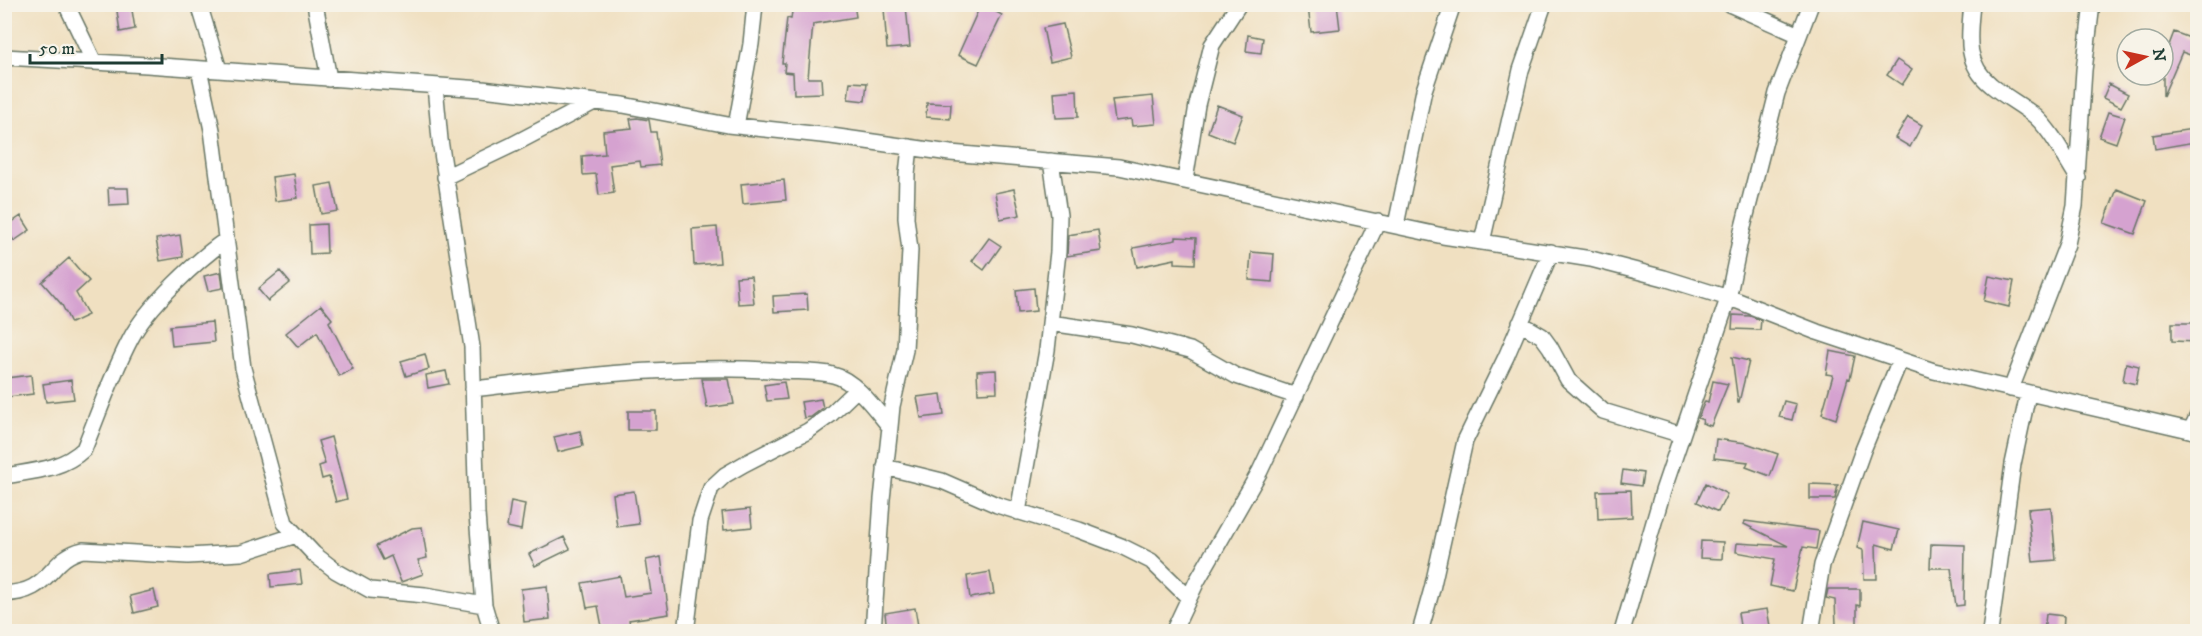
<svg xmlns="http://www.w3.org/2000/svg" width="2202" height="636" font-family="'IM FELL DW Pica',serif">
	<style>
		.building { fill: #d5a2d0 }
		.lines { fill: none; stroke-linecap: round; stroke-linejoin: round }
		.street-casing { stroke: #687665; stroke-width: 18 }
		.street { stroke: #fff; stroke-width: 15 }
	</style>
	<rect width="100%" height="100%" fill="#f7f3e8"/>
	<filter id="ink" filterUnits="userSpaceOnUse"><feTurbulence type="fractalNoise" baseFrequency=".0167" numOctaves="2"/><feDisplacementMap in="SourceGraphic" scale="12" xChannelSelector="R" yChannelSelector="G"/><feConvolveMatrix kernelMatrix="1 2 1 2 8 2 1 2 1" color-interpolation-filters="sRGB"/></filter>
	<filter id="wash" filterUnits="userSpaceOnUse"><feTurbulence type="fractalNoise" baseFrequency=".008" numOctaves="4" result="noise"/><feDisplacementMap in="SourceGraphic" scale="24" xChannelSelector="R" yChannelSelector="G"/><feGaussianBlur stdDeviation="1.35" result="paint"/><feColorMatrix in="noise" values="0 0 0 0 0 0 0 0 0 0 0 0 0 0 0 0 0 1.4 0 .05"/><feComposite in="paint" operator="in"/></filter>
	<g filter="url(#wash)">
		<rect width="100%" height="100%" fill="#f0e0c1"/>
		<g id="blocks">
			<path class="building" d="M116 4H131L135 29 120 32Z
				M793 4H854L856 17 813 24 808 78H821L822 93 794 94 793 73 784 72 785 63H782L787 18 791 19Z
				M981 4 1002 15 978 64 958 55Z
				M1337 4 1340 29 1311 32 1308 6Z
				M906 6 910 47 887 49 884 8Z
				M1063 24 1071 57 1050 62 1043 28Z
				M2174 32 2198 41V58L2182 52 2163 96V61Z
				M1248 35 1263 38 1261 53 1246 51Z
				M1897 60 1912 70 1902 85 1887 75Z
				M850 82 867 83 865 101 848 99Z
				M2109 84 2128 94 2121 107 2103 98Z
				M1077 90 1078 117 1056 118 1054 92Z
				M1153 96 1156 124 1132 126 1131 119 1115 121 1112 100Z
				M927 103 951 104 950 119 926 117Z
				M1217 105 1243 115 1233 142 1208 132Z
				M2108 112 2125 117 2116 143 2099 137Z
				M1908 117 1922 125 1910 147 1895 138Z
				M637 118 649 120 651 132H656L660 165 641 167 640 161 610 165 614 193 599 195 596 174 583 175 582 156 605 154 603 131 632 128 630 119Z
				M2193 129 2195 142 2155 149 2153 135Z
				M294 174 298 198 275 201 272 177Z
				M784 180 786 200 743 204 741 184Z
				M332 183 338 211 321 214 316 186Z
				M108 188H128L129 204 109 205Z
				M1014 189 1020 215 1000 219 995 193Z
				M2117 189 2147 201 2135 234 2104 223Z
				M21 216 30 230 14 241 5 227Z
				M326 224 327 253 310 254 309 225Z
				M717 227 720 263 694 265 692 229Z
				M1098 230 1101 251 1067 256 1068 235Z
				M180 235 183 257 160 261 156 239Z
				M1176 237 1196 238 1195 264 1175 263V259L1137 267 1133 248 1176 240Z
				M989 238 1001 246 984 270 972 261Z
				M1251 252 1274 254 1272 282 1249 280Z
				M69 258 89 281 76 293 88 315 71 323 62 305 42 282Z
				M280 271 290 283 268 301 258 289Z
				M221 272 223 288 208 291 204 276Z
				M751 276 754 303 738 304 736 277Z
				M1989 276 2014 281 2009 307 1984 301Z
				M1034 288 1036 311 1018 313 1016 290Z
				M807 294 808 310 774 312 773 296Z
				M321 305 332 319 329 322 353 369 339 376 317 332 298 347 286 333Z
				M1733 315 1750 316 1761 320 1760 330 1732 329Z
				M212 322 214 342 172 346 170 326Z
				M2172 323H2198V342L2172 341Z
				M1830 351 1855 356 1850 379 1848 378 1836 419 1822 414 1833 375 1826 374Z
				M425 354 429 369 406 376 401 361Z
				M1732 357 1749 361 1739 402H1738Z
				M2126 363 2139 366 2136 384 2123 381Z
				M996 370 997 392 978 393 977 371Z
				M446 371 449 384 428 388 426 375Z
				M31 375 33 394 8 397 6 378Z
				M702 379H729L734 404 707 408Z
				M71 380 74 399 46 402 43 384Z
				M1713 381 1728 384 1711 426 1702 423 1703 420 1698 418 1705 401 1708 402Z
				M784 382 787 399 767 401 764 385Z
				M941 394 944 415 921 418 917 397Z
				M821 399 823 408 811 417 804 418 801 402Z
				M1784 401 1796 404 1792 420 1779 417Z
				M628 411H656V430H628Z
				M580 431 583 446 558 452 554 437Z
				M331 437 347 499 336 502 329 477 322 479 319 466 325 464 318 441Z
				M1716 439 1746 443 1778 454 1770 476 1746 467 1748 462 1714 458Z
				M1623 470 1643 473 1641 486 1621 483Z
				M1706 483 1727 494 1718 512 1697 502Z
				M1810 484 1838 485 1835 499H1810Z
				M1631 490 1632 517 1598 519 1597 491Z
				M634 491 639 524 617 527 613 494Z
				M511 501 525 504 521 530 507 527Z
				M2051 507 2056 560 2033 562 2028 509Z
				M750 509 752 527 724 530 722 512Z
				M1745 521 1819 531 1816 549 1803 547 1793 591 1770 586 1775 559 1736 552 1737 543 1788 546 1744 524Z
				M1863 522 1899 530 1894 549 1876 544 1877 579H1864L1863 550 1857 548Z
				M422 527 427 558 418 560 423 574 401 582 391 556 383 560 376 546 412 528Z
				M564 537 570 549 535 566 529 554Z
				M1701 541 1723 542 1722 559 1700 558Z
				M1931 544 1965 545 1964 605 1956 606 1951 568H1930Z
				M661 557 669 614 629 620 631 632H603L598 606 587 608 582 583 620 576 624 597 651 593 646 560Z
				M300 570 302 584 271 587 270 574Z
				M990 572 994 594 970 598 967 576Z
				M547 586 550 619 524 622 521 589Z
				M1828 589H1860V606L1857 605V626L1836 625 1835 600 1826 598Z
				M154 590 158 607 134 613 130 596Z
				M915 608 918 626 887 631 885 613Z
				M1767 609 1771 632H1741L1738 613Z
				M2046 614 2064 616 2063 632H2044Z"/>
		</g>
	</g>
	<g filter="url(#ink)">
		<use href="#blocks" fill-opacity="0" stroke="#687665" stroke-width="1.5"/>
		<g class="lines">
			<g class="street-casing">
				<path id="street" d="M66 4 94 62
					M199 4 219 70
					M315 4 329 79
					M1729 4 1799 35
					M1972 4C1969 36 1964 63 1991 85 2005 97 2022 105 2036 117 2053 133 2065 158 2078 178
					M4 57 147 65 482 89 623 105 728 125 831 136 950 153 1119 167 1443 236 1591 259 1664 278 1738 301 1817 332 1934 371 2198 432
					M199 69 212 130 243 368 285 523 314 554 336 571 370 590 425 595 484 605
					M435 86 440 140 472 347 477 514 484 605 492 632
					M736 126 751 44 755 4
					M445 177 512 145 594 102
					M1185 180 1197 105 1212 45 1239 4
					M1396 225 1424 90 1453 4
					M1482 242 1521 70 1544 4
					M1050 323 1132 335 1190 350 1236 376 1296 396
					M1520 323 1542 336 1550 347 1568 380 1603 411 1682 435
					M473 389C576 377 680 363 783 371 799 372 818 371 833 375 855 380 876 410 890 427
					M2011 389 2067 244 2075 206 2084 70 2092 4
					M2191 430 2198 415
					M885 467 942 481 997 505 1079 530 1121 546 1151 561 1189 598
					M4 476C33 471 62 470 84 449 99 412 112 374 131 338 147 307 197 260 226 240
					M1018 512 1047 350 1058 252 1059 215 1051 161
					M4 594C15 593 24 592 33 587 53 576 57 556 83 550L188 556 241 553 296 535
					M686 632 700 521 711 488 725 475 744 464 808 431 830 415 857 389
					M873 632 882 499 890 427 892 406 905 350 910 250 906 218 907 174 910 147
					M1173 632 1197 581 1260 471 1378 221
					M1420 632 1432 589 1465 441 1506 357 1551 252
					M1622 632 1663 491 1728 299 1742 231 1777 93 1811 4
					M1811 632 1822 565 1863 450 1900 360
					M1990 632 2013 464 2028 394"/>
			</g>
			<use href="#street" class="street"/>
		</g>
	</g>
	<rect width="2202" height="636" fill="none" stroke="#f7f3e8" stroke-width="24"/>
	<g transform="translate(2145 57) rotate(82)"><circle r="28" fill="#f7f3e8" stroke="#a1aaa0" stroke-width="1.5"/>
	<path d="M0-4.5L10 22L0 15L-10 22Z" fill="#c8321e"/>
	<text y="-9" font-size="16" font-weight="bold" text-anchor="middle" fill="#1f3d34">N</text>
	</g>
	<path d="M30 54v9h132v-9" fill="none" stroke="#1f3d34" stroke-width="3"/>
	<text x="39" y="54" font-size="18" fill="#1f3d34" stroke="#f7f3e8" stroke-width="4.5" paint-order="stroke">50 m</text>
</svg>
